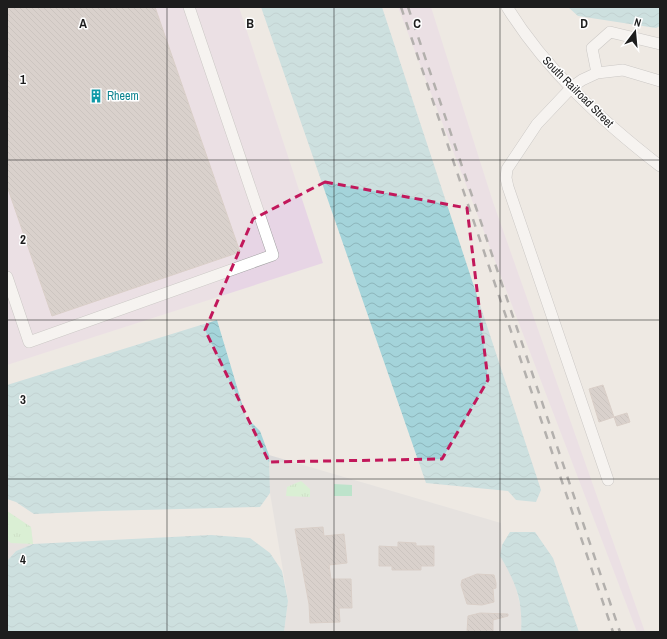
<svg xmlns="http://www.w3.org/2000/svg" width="667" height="639" font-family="'Archivo Narrow',sans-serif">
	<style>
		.residential { fill: #dbdada }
		.industrial { fill: #e7d5e5 }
		.park { fill: url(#park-tufts) }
		.pitch { fill: #82dbae }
		.water { fill: url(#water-waves) }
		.building { fill: url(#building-back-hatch); stroke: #bfaea5 }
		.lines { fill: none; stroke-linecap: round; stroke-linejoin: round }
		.minor-casing { stroke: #a1a1a1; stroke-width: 12 }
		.minor { stroke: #fff; stroke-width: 11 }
		.rail { stroke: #6b6b6b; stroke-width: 2.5; stroke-dasharray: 8 8; stroke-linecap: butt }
		.marked { fill: none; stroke: #c2185b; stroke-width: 3; stroke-dasharray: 8 5; stroke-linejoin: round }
		.grid { fill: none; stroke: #1d1d1d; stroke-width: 1; stroke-opacity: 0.55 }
		.labels { text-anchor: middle; stroke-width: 3; stroke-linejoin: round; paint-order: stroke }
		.street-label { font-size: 12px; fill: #1d1d1d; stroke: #fff }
		.culture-label { font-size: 12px; fill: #0d838f; stroke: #fff; text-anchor: start }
		.grid-label { font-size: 13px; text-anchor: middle; font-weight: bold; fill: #1d1d1d; stroke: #fff; stroke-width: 3; stroke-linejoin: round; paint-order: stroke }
	</style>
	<defs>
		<pattern id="park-tufts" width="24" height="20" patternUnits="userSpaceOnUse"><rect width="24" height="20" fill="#c2f7c0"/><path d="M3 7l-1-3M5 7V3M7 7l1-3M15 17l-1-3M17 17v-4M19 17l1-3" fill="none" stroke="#a6d3a5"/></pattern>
		<pattern id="water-waves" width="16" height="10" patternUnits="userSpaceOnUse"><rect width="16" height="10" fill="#a4d4da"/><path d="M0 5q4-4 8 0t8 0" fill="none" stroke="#8db6bb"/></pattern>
		<pattern id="building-back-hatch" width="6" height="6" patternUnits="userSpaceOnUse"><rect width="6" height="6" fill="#beb4af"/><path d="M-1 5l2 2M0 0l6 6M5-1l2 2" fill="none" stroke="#a39a96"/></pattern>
	</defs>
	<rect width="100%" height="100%" fill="#eee9e3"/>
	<path class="residential" d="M269 455 501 523 502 545 500 556 514 580 522 613 521 632H284L288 601 270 493Z
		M7 511 31 527 33 544 16 551 7 561Z"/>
	<path class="industrial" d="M7 7H239L323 263 7 365Z
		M398 7H431L493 202 645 632H637Z"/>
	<path class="park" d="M301 481 310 489V497L286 496 287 487Z
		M7 511 31 527 33 544 11 543 7 540Z"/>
	<path class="pitch" d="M334 484 352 485V496H334Z"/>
	<path class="water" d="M261 7H382L541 490 536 502 516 500 508 491 426 483Z
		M568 7H660V26L656 28 578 16Z
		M217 320 246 417 260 431 269 455 270 493 260 507 103 511 34 514 16 502 7 499V385Z
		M510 532H535L553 558 579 632H521C523 600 516 583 500 556L502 545Z
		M211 535 250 538 270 553 282 571 288 601 284 632H7V561L16 551 33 544Z"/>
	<path class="building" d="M7 7H155L240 252 52 316 7 186Z
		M603 385 614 417 599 422 589 389Z
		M627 413 630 422 617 426 614 417Z
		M323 527 324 536 344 534 347 563 329 565 331 579H351L352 608H339L340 622 310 623 309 604 295 529Z
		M398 542 416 543V546H434V566H421V570H392V566H379V546L398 547Z
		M477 574 494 575 496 583V588L493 589 494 602 482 605 467 604 461 585 462 580Z
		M480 613 508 614V616L493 620V632H467L468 616Z"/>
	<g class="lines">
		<g class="minor-casing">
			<path id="minor" d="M507 7C546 70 602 121 660 166
				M597 73 592 48 610 32 660 44
				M7 277 29 342 273 255 189 7
				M608 480 508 187 506 178 507 169 537 124 572 87 582 80 597 73 623 70 660 81"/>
		</g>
		<use href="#minor" class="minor"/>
		<path class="rail" d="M401 7 613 632
			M408 7 620 632"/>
	</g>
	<path d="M0 0H667V639H0ZM325 182 467 208 488 380 442 459 269 462 205 330 253 219Z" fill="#eee9e3" fill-opacity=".55" fill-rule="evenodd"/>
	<path class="marked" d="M325 182 467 208 488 380 442 459 269 462 205 330 253 219Z"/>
	<path class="grid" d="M167 7V632M334 7V632M500 7V632M7 160H660M7 320H660M7 479H660"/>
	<defs>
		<g id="building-bare" transform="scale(1.08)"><path d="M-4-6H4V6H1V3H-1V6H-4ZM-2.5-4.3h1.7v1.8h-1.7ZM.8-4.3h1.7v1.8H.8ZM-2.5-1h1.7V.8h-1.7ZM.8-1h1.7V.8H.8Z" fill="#0f9aa8" stroke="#fff" stroke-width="2.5" paint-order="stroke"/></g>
	</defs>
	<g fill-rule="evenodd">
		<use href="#building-bare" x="96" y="96"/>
	</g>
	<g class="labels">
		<g class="street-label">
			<text transform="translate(578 92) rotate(45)" y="4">South Railroad Street</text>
		</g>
		<g class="culture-label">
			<text x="107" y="100">Rheem</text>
		</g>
	</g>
	<g class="grid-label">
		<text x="83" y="28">A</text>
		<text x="250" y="28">B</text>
		<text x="417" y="28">C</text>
		<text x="584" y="28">D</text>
		<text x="23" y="84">1</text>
		<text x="23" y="244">2</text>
		<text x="23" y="404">3</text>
		<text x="23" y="564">4</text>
	</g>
	<rect width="667" height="639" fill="none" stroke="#1d1d1d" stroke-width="16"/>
	<g transform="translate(635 32) rotate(16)" stroke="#ffffff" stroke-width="3" paint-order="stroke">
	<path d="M0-3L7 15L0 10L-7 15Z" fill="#1d1d1d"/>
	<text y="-6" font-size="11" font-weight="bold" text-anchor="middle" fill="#1d1d1d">N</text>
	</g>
</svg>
